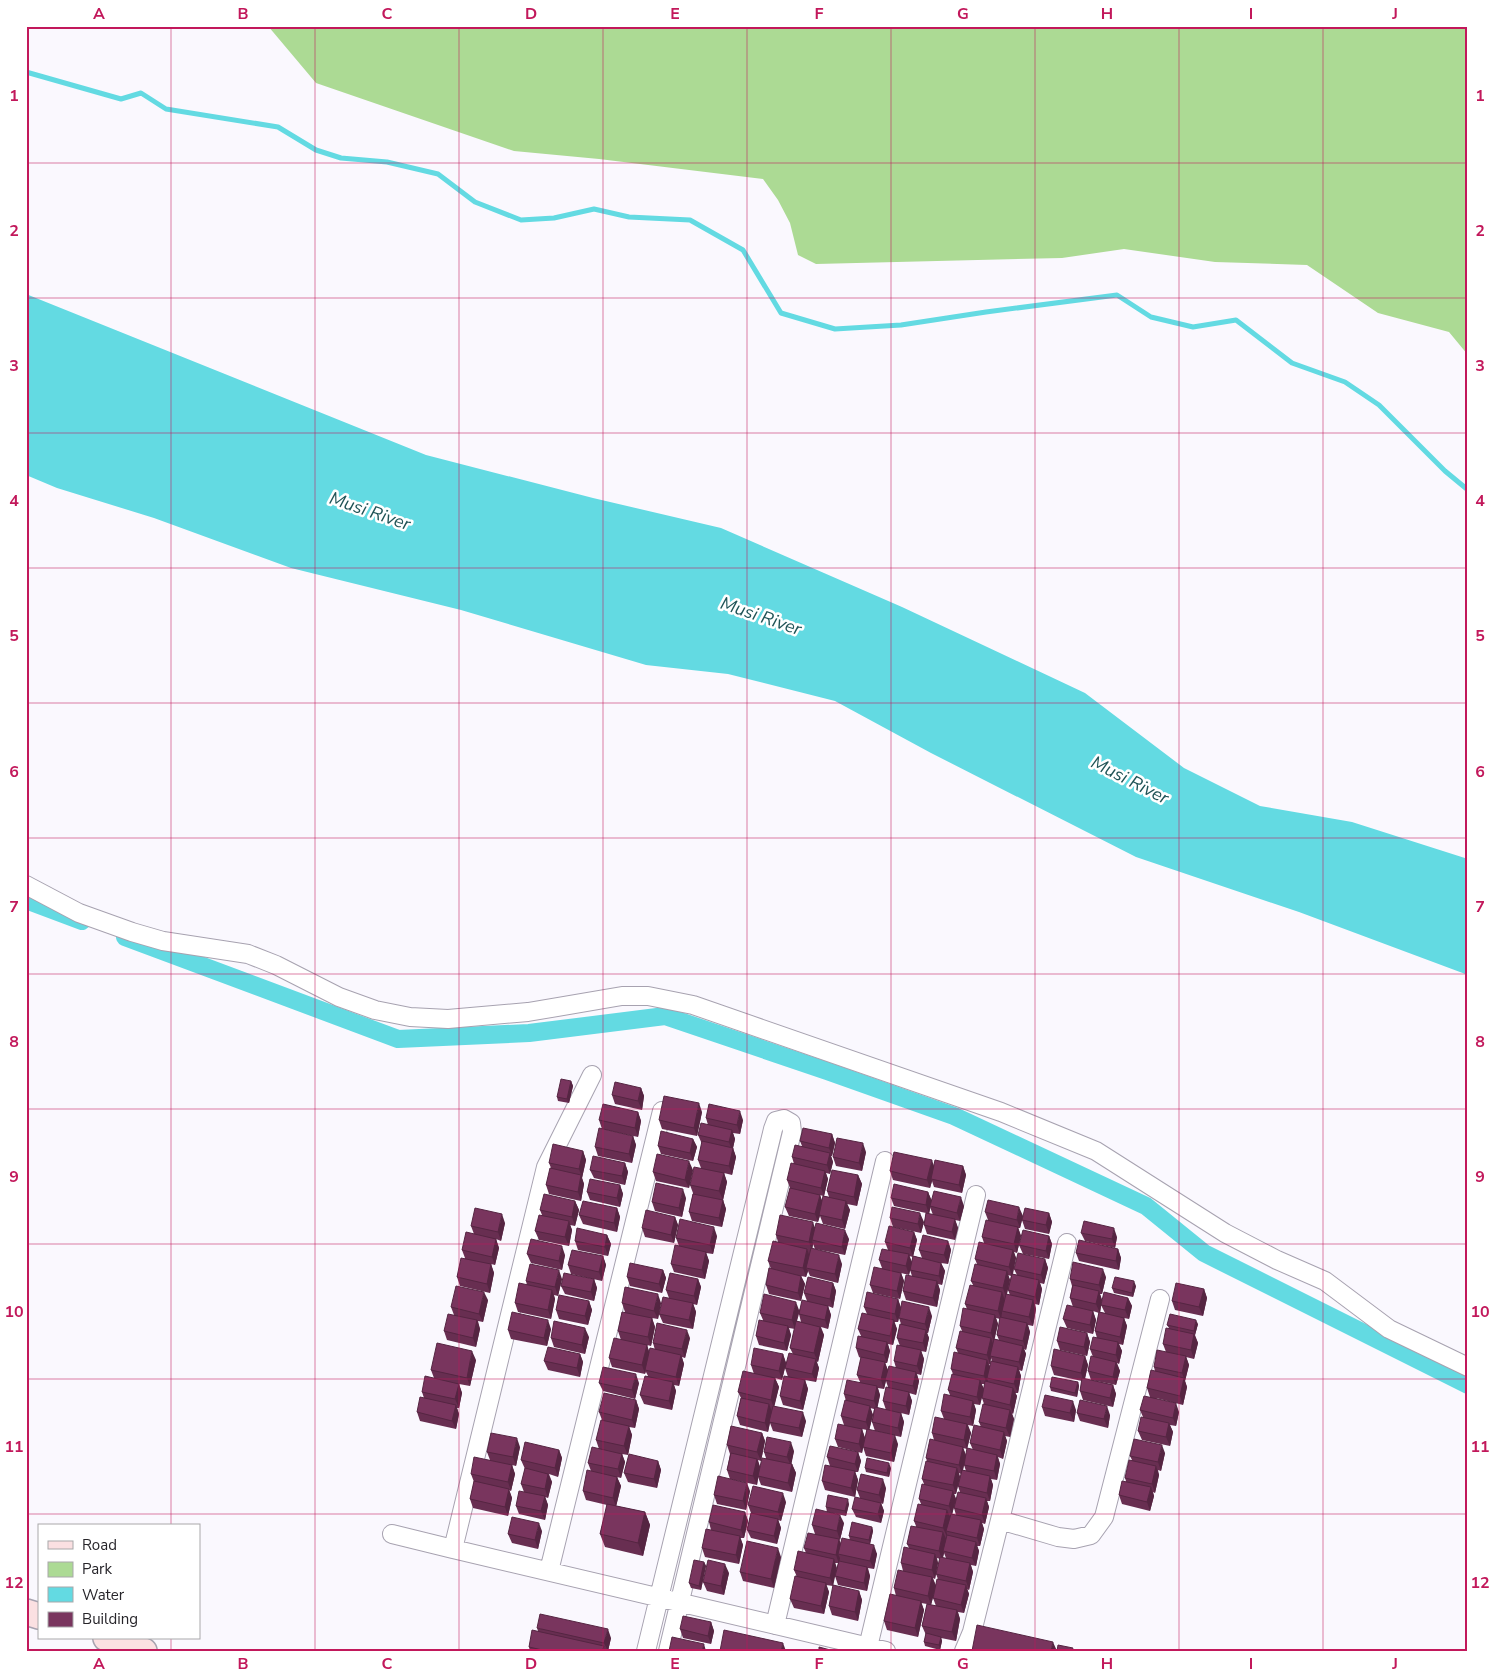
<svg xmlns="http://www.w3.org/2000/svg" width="1494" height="1677" font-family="'Nunito Sans',sans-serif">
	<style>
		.green { fill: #acda94 }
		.water { fill: #63dae2 }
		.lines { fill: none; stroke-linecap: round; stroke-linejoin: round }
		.stream { stroke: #63dae2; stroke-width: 5 }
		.canal { stroke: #63dae2; stroke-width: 18 }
		.street-casing { stroke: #a7a2b0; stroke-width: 20 }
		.secondary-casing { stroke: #a7a2b0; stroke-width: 28 }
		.street { stroke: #fff; stroke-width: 18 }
		.secondary { stroke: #fbe0e2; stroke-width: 25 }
		.wall { fill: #682e51; fill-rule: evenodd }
		.shaded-wall { fill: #552542 }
		.building { fill: #79355e; stroke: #552542 }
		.grid { fill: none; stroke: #c2185b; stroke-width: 1; stroke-opacity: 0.55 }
		.labels { text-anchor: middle; stroke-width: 5; stroke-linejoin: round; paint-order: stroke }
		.water-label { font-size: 18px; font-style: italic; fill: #205457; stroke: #fff }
		.neatline { fill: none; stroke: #c2185b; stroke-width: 2 }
		.grid-label { font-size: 16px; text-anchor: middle; font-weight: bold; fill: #c2185b }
	</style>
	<rect width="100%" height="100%" fill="#faf8fe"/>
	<path class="green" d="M268 26H1468V355L1449 332 1378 313 1307 265 1215 262 1124 249 1062 258 816 264 798 255 790 223 778 200 763 179 599 159 514 151 316 83Z"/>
	<path class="water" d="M26 294 426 455 593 498 721 528 902 607 1085 693 1184 768 1260 806 1352 822 1468 859V975L1299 912 1136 857 931 753 835 701 728 674 646 665 461 610 291 568 154 518 57 488 26 475Z"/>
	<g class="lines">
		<path class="stream" d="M26 72 121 99 141 93 166 109 278 127 316 150 341 158 387 162 438 174 475 202 521 220 554 218 594 209 629 217 690 220 743 250 781 313 835 329 901 325 986 312 1117 295 1151 317 1193 327 1236 320 1292 363 1345 382 1379 405 1445 471 1468 490"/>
		<path class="canal" d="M26 900 82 921
			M125 937 398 1039 529 1033 665 1016 827 1071 954 1116 1146 1206 1204 1253 1468 1385"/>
		<g class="street-casing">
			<path id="street" d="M26 885 79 913 132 932 163 941 248 954 276 965 339 997 375 1010 410 1017 448 1019 528 1012 622 996H648L693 1005 1001 1112 1096 1151 1225 1233 1277 1260 1325 1281 1389 1329 1468 1367
				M592 1075 546 1167 453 1549 886 1651
				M1000 1520 1058 1537 1074 1539 1091 1535 1104 1517 1160 1299
				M392 1534 453 1549
				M549 1571 662 1111
				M775 1625 885 1161
				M868 1647 976 1195
				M646 1651 773 1129 776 1121 784 1119 791 1123 792 1132 668 1651
				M964 1651 972 1632 1000 1520 1067 1243"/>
		</g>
		<g class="secondary-casing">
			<path id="secondary" d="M26 1612 39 1616
				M106 1638 144 1651"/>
		</g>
		<use href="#street" class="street"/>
		<use href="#secondary" class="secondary"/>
	</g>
	<path class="wall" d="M571 1081 573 1086 569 1103 558 1101 557 1097Z
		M641 1088 644 1096 642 1110 615 1104 612 1095Z
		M638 1112 641 1121 638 1137 602 1129 599 1120Z
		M702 1112 697 1136 662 1129 659 1120Z
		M706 1118 743 1120 740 1134 733 1133 735 1139 733 1148 736 1157 732 1175 724 1173 727 1182 723 1200 726 1209 722 1227 692 1221 689 1212 693 1193 690 1185 701 1168 698 1160 702 1144 698 1135 708 1125Z
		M832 1134 835 1143 832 1156H831L833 1162 830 1174 826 1173 828 1179 824 1196 829 1197 827 1191 858 1175 862 1184 857 1206 847 1204 850 1210 845 1229 823 1224 820 1216 818 1222 789 1216 785 1207 790 1188 787 1180 794 1164 792 1157 802 1146 800 1141ZM820 1195 823 1196 822 1202Z
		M633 1136 636 1145 632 1163 598 1156 595 1147Z
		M693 1139 697 1147 693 1161 661 1154 658 1146Z
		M583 1151 586 1160 582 1178 584 1184 581 1201 549 1194 546 1185 551 1168 549 1163Z
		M866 1152 862 1171 836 1166 833 1157Z
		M625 1163 628 1172 625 1185 594 1178 590 1170Z
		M934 1166H963L966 1175 962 1193 934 1187 932 1181 930 1188 893 1180 890 1171Z
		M693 1170 689 1188 656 1181 653 1172Z
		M620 1185 623 1194 620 1207 590 1200 587 1192Z
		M928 1192 931 1200 964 1206 960 1221 955 1220 958 1228 955 1240 927 1234 924 1225 926 1213 894 1206 891 1198ZM930 1207 933 1215 929 1214Z
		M686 1198 682 1217 655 1211 652 1202Z
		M575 1201 579 1210 575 1226 570 1225 572 1230 569 1246 539 1240 535 1231 542 1215 540 1210Z
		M617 1208 620 1217 617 1232 583 1224 579 1215Z
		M985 1212 1023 1216 1020 1228H1018L1021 1236 1017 1253 1014 1252 1016 1258 1013 1274 1017 1275 1014 1269 1045 1259 1048 1268 1044 1284 1040 1283 1042 1289 1039 1305 1035 1304 1036 1309 1033 1326 1028 1325 1030 1332 1026 1350 1024 1349 1026 1354 1022 1371 1019 1370 1021 1376 1018 1393H1015L1017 1396 1013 1414 1012 1413 1014 1419 1010 1437 1005 1436 1007 1441 1003 1459 998 1457 1000 1464 997 1480 991 1479 993 1485 990 1501H987L989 1507 985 1524 982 1523 984 1529 980 1546H977L979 1551 976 1566 971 1565 973 1572 969 1590 967 1589 969 1594 964 1613 958 1612 960 1619 956 1641 941 1638 942 1641 940 1650 925 1646 924 1642 926 1635 922 1626 927 1604 921 1603 924 1610 918 1637 887 1630 884 1621 896 1596 894 1588 903 1571 901 1563 909 1548 907 1544 916 1526 914 1521 921 1504 919 1499 924 1484 922 1479 927 1461 926 1458 934 1440 932 1433 944 1419 941 1411 950 1395 948 1390 953 1374 951 1369 958 1353 956 1348 962 1331 960 1326 967 1309 965 1304 973 1285 971 1281 977 1264 975 1259 984 1243 982 1237 988 1220ZM1008 1275 1011 1276 1008 1290 1010 1295 1007 1294 1010 1280ZM996 1318 1000 1319 997 1335 999 1340 994 1339 998 1324ZM991 1358 992 1361 990 1366 989 1364H990ZM981 1384H985L982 1398 984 1404 979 1422 981 1427 970 1443 973 1450 966 1455 963 1448 967 1449 971 1433 968 1425 973 1426 976 1410 974 1404 980 1405 984 1389ZM964 1465 966 1471 963 1470ZM959 1473 961 1474 958 1486 960 1492 956 1499 954 1494H956L960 1477ZM955 1503 954 1508 956 1515 952 1514ZM944 1553 946 1558H943ZM937 1558 940 1559 936 1574 938 1579 933 1598 936 1606 931 1605 936 1586 933 1578 935 1579 938 1563Z
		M1049 1213 1052 1222 1049 1234 1025 1229 1022 1220Z
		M675 1217 678 1225 674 1243 645 1237 642 1228Z
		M890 1218 924 1222 921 1233 893 1227Z
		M505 1223 501 1241 496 1239 499 1248 495 1265 491 1264 494 1273 490 1293 460 1286 457 1277 465 1258 462 1250 474 1234 471 1226Z
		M815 1227 849 1239 845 1255 815 1249 813 1244 812 1249 842 1264 838 1283 810 1276 808 1271 806 1277 801 1276 805 1284 801 1301 769 1294 766 1285 771 1269 768 1261 778 1242 776 1235Z
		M914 1232 917 1240 913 1256 922 1258 919 1250 948 1241 951 1250 948 1264 941 1263 945 1271 942 1285 938 1284 940 1290 937 1307 906 1300 903 1291 912 1276 910 1270 909 1275 901 1273 904 1281 900 1299 873 1293 870 1285 882 1268 879 1260 888 1250 885 1242ZM909 1256 913 1257 912 1262Z
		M1081 1233 1117 1237 1115 1248 1085 1241Z
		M607 1235 611 1244 608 1256 578 1250 575 1241Z
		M717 1236 713 1254 706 1253 709 1261 705 1279 674 1272 671 1264 679 1246 676 1238Z
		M1049 1236 1052 1244 1049 1259 1023 1254 1019 1245Z
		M1118 1249 1121 1258 1119 1270 1079 1261 1076 1253Z
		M527 1254 565 1255 562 1270 531 1263Z
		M603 1256 606 1265 602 1281 571 1274 568 1265Z
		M663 1270 666 1278 662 1293 630 1286 627 1277Z
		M1106 1277 1102 1294H1100L1102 1300 1100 1312 1105 1313 1101 1305 1128 1298 1132 1306 1129 1319 1124 1318 1127 1326 1123 1345 1119 1344 1122 1351 1119 1364 1117 1363 1120 1371 1116 1385 1091 1380 1088 1371 1093 1357 1090 1349 1097 1338 1095 1331 1099 1313 1093 1311 1096 1320 1093 1334 1067 1328 1063 1319 1073 1307 1070 1298 1072 1286 1070 1279Z
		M562 1279 558 1296 554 1295 555 1299 551 1319 518 1312 515 1303 527 1285 526 1281Z
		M594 1279 597 1288 594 1301 565 1294 561 1286Z
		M698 1279 701 1287 697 1305 693 1304 696 1312 693 1329 663 1323 659 1314 669 1298 666 1290Z
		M833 1283 836 1291 833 1308 828 1306 831 1315 828 1329 821 1327 824 1335 818 1362 816 1361 819 1368 816 1382 805 1380 808 1389 803 1410 783 1405 780 1396 788 1377 785 1368 782 1380 775 1378 779 1387 774 1406 806 1421 802 1437 773 1431 770 1423 768 1432 740 1425 737 1416 741 1398 738 1392 754 1374 751 1365 783 1354 786 1363 793 1354 790 1348 795 1329 789 1328 791 1335 787 1351 759 1345 756 1336 763 1320 760 1313 799 1310 807 1301 804 1293ZM799 1314 801 1322 797 1321Z
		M1136 1286 1133 1297 1114 1293 1112 1288Z
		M1204 1289 1207 1298 1203 1316 1175 1310 1172 1301Z
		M898 1299 901 1308 898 1322H894L897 1329 893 1345 888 1344 890 1351 887 1363H885L888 1370 896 1368 894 1361 900 1346 897 1338 901 1324 899 1318 932 1316 928 1333H927L929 1338 926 1352 921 1351 924 1359 921 1375 917 1374 919 1381 916 1395 909 1393 912 1401 909 1415 901 1413 904 1422 901 1437 875 1431 872 1422 874 1409 870 1408 873 1415 869 1430 898 1444 894 1462 866 1456 863 1447 867 1430 862 1429 865 1438 862 1453 838 1447 835 1439 844 1425 841 1416 846 1401 844 1394 860 1382 857 1375 861 1358 859 1357 856 1348 861 1336 858 1329 867 1314 864 1307ZM886 1381 888 1387 883 1401 886 1410 877 1408 880 1395 878 1388 884 1389Z
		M488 1300 483 1322 478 1321 480 1329 476 1347 447 1340 444 1331 454 1315 451 1307Z
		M589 1301 592 1310 588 1325 559 1319 556 1310Z
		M622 1303H661L658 1319 652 1318 655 1327 651 1346 643 1344 647 1345 649 1352 655 1350 653 1343 690 1338 685 1358 682 1357 684 1364 679 1386 674 1385 676 1391 672 1410 644 1404 640 1395 648 1376 646 1372 645 1374 612 1367 609 1358 621 1340 618 1331 625 1312Z
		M1198 1324 1195 1335 1198 1343 1194 1359 1186 1357 1189 1365 1185 1381 1187 1387 1183 1405 1156 1398 1179 1412 1176 1426 1170 1425 1173 1432 1170 1446 1142 1440 1138 1431 1143 1417 1140 1410 1150 1397 1147 1388 1155 1371 1154 1367 1166 1352 1163 1344 1169 1328 1167 1325Z
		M551 1329 547 1346 511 1339 508 1330Z
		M1087 1333 1090 1342 1087 1356 1060 1350 1057 1341Z
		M589 1337 585 1354 554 1347 551 1338Z
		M580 1354 583 1362 580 1377 548 1370 544 1361Z
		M1085 1356 1088 1365 1085 1379 1113 1385 1116 1394 1113 1407 1083 1400 1080 1391 1082 1381 1054 1375 1051 1366Z
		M476 1360 470 1386 459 1384 462 1393 459 1408H457L459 1414 456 1429 420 1421 417 1412 424 1398 422 1392 434 1378 431 1370Z
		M1078 1382 1079 1386 1077 1397 1051 1391 1050 1387Z
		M599 1383H639L635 1399 603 1391Z
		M636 1400 639 1409 635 1428 629 1427 632 1435 628 1455 622 1454 625 1462 621 1478 617 1477 621 1486 616 1506 645 1512 650 1525 643 1556 605 1547 600 1534 607 1505 586 1500 583 1491 591 1471 588 1463 599 1449 596 1440 602 1420 599 1412Z
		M1042 1407 1076 1410 1074 1422 1045 1416Z
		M1077 1413 1110 1415 1108 1428 1080 1421Z
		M762 1433 765 1441 761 1461 758 1460 760 1467 766 1458 764 1452 794 1451 791 1464H792L796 1473 792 1492 761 1485 758 1477 757 1485 730 1479 727 1470 730 1454 727 1445Z
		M520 1447 516 1466 512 1465 515 1474 511 1491 509 1490 512 1498 508 1516 473 1508 470 1499 474 1482 471 1474 490 1460 487 1452Z
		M559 1450 562 1458 558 1477 549 1474 552 1482 548 1498 545 1497 548 1505 545 1520 519 1514 516 1506 524 1492 521 1484 525 1469 521 1460Z
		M858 1452 861 1461 858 1472H855L858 1480 855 1497 825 1490 822 1481 830 1466 827 1457Z
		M1165 1453 1161 1471 1158 1470 1159 1475 1155 1493 1153 1492 1154 1496 1150 1511 1122 1504 1119 1495 1126 1481 1125 1478 1132 1460 1130 1456Z
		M658 1461 661 1470 657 1488 628 1482 624 1473Z
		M865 1468H891L889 1477 866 1472Z
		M886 1488 883 1504 881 1503 884 1511 881 1523 856 1517 852 1509 860 1498 857 1490Z
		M750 1491 746 1510 717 1504 714 1495Z
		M786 1502 781 1521 778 1520 781 1528 777 1544 751 1538 747 1530 751 1513 748 1505Z
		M849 1504 846 1516 827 1512 826 1507Z
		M745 1512 748 1521 744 1538H740L743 1545 739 1564 705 1557 702 1548 711 1530 709 1522Z
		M844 1523 840 1540 839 1539 841 1544 850 1540 849 1536 872 1527 873 1531 870 1544 877 1554 874 1569 868 1568 870 1576 867 1591 838 1585 835 1576 838 1563H835L833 1586 826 1585 829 1592 824 1614 794 1608 790 1599 797 1577 794 1570 806 1553 804 1548 815 1534 812 1525Z
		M542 1531 538 1549 512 1543 508 1534Z
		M781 1557 774 1588 743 1581 740 1572Z
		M704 1562 706 1566 701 1590 691 1588 689 1583Z
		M729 1573 724 1595 707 1591 703 1582Z
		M859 1591 862 1600 858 1621 832 1615 829 1606Z
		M711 1622 714 1631 711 1644 683 1638 680 1629Z
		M537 1628 611 1638 608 1651H530L529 1647 538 1631Z"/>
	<path class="shaded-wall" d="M571 1081 573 1086 569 1103 567 1099Z
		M641 1088 644 1096 642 1110 638 1101Z
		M699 1103 702 1112 697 1136 694 1128Z
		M740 1111 743 1120 740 1134 737 1125Z
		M638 1112 641 1121 638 1137 635 1128Z
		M732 1130 735 1139 733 1148 736 1157 732 1175 729 1166 732 1151 729 1142Z
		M832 1134 835 1143 832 1156 829 1148Z
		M633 1136 636 1145 632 1163 629 1154Z
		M693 1139 697 1147 693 1161 690 1153Z
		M863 1143 866 1152 862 1171 859 1163Z
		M583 1151 586 1160 582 1178 584 1184 581 1201 578 1192 581 1175 579 1169Z
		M830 1153 833 1162 830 1174 827 1165Z
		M932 1160 935 1169 931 1179 932 1181 930 1188 927 1180Z
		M689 1161 693 1170 689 1188 685 1180Z
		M625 1163 628 1172 625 1185 622 1176Z
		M963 1166 966 1175 962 1193 959 1185Z
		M825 1171 828 1179 824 1196 821 1188Z
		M724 1173 727 1182 723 1200 719 1191Z
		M858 1175 862 1184 857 1206 854 1197Z
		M620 1185 623 1194 620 1207 617 1198Z
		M683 1189 686 1198 682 1217 679 1208Z
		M928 1192 932 1201 929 1214 926 1205Z
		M820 1195 823 1203 818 1222 815 1214Z
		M961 1197 964 1206 960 1221 957 1213Z
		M723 1200 726 1209 722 1227 719 1218Z
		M575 1201 579 1210 575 1226 572 1217Z
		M846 1201 850 1210 845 1229 842 1220Z
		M1019 1207 1023 1216 1020 1228 1017 1220Z
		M617 1208 620 1217 617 1232 614 1223Z
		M920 1213 924 1222 921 1233 918 1224Z
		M1049 1213 1052 1222 1049 1234 1046 1225Z
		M502 1214 505 1223 501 1241 498 1232Z
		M675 1217 678 1225 674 1243 671 1235Z
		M955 1219 958 1228 955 1240 952 1232Z
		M569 1221 572 1230 569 1246 565 1237Z
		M813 1222 816 1231 812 1240 813 1244 812 1251 809 1242Z
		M714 1227 717 1236 713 1254 710 1245Z
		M1018 1227 1021 1236 1017 1253 1014 1244Z
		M1114 1228 1117 1237 1115 1248 1112 1239Z
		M845 1230 849 1239 845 1255 842 1247Z
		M914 1232 917 1240 913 1257 910 1248Z
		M607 1235 611 1244 608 1256 605 1247Z
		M1049 1236 1052 1244 1049 1259 1046 1251Z
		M496 1239 499 1248 495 1265 492 1257Z
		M948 1241 951 1250 948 1264 944 1255Z
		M562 1246 565 1255 562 1270 559 1261Z
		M807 1249 810 1257 806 1268 808 1271 806 1277 803 1268Z
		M1118 1249 1121 1258 1119 1270 1116 1261Z
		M1013 1250 1016 1258 1012 1276 1009 1267Z
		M706 1252 709 1261 705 1279 702 1270Z
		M909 1254 912 1263 909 1275 906 1266Z
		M839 1255 842 1264 838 1283 835 1274Z
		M603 1256 606 1265 602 1281 599 1272Z
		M1045 1259 1048 1268 1044 1284 1041 1275Z
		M941 1263 945 1271 942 1285 939 1276Z
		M491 1264 494 1273 490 1293 487 1284Z
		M1103 1269 1106 1277 1102 1294 1099 1285Z
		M559 1270 562 1279 558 1296 555 1287Z
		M663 1270 666 1278 662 1293 659 1284Z
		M1007 1271 1010 1280 1006 1297 1003 1288Z
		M901 1273 904 1281 900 1299 897 1291Z
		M801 1276 805 1284 801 1301 798 1293Z
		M594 1279 597 1288 594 1301 591 1292Z
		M698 1279 701 1287 697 1305 694 1296Z
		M1039 1280 1042 1289 1039 1305 1035 1297Z
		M937 1281 940 1290 937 1307 933 1298Z
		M1134 1281 1136 1286 1133 1297 1132 1293Z
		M833 1283 836 1291 833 1308 830 1299Z
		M1204 1289 1207 1298 1203 1316 1199 1307Z
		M552 1290 555 1299 551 1319 548 1310Z
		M1099 1291 1102 1300 1100 1313 1096 1304Z
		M484 1292 488 1300 483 1322 479 1314Z
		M1002 1292 1005 1301 1002 1311V1313L1001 1319 998 1311Z
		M658 1294 661 1303 658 1319 654 1311Z
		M1128 1298 1132 1306 1129 1319 1125 1310Z
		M898 1299 901 1308 898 1322 895 1314Z
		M1033 1300 1036 1309 1033 1326 1029 1317Z
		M589 1301 592 1310 588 1325 585 1316Z
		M796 1302 799 1310 795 1329 792 1320Z
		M693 1303 696 1312 693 1329 689 1320Z
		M828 1306 831 1315 828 1329 825 1320Z
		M929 1307 932 1316 928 1333 925 1324Z
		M1093 1311 1096 1320 1093 1334 1090 1325Z
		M995 1315 998 1324 994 1342 991 1333Z
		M652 1318 655 1327 651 1346 648 1337Z
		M1124 1318 1127 1326 1123 1345 1120 1337Z
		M477 1320 480 1329 476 1347 473 1338Z
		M548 1320 551 1329 547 1346 544 1338Z
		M894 1320 897 1329 893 1345 890 1336Z
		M1196 1320 1198 1324 1195 1335 1194 1331Z
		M1027 1323 1030 1332 1026 1350 1023 1341Z
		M788 1326 791 1335 787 1351 784 1343Z
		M820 1327 824 1335 818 1362 814 1353Z
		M585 1328 589 1337 585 1354 582 1345Z
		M687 1330 690 1338 685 1358 682 1349Z
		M926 1330 929 1338 926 1352 923 1343Z
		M1087 1333 1090 1342 1087 1356 1084 1347Z
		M1194 1334 1198 1343 1194 1359 1191 1350Z
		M991 1338 994 1347 990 1356 991 1358 990 1364 987 1355Z
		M887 1342 890 1351 887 1363 884 1355Z
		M1118 1342 1122 1351 1119 1364 1116 1355Z
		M647 1345 650 1354 645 1370V1374L642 1365Z
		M1023 1346 1026 1354 1022 1371 1019 1362Z
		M921 1350 924 1359 921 1375 917 1366Z
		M472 1351 476 1360 470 1386 467 1378Z
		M580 1354 583 1362 580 1377 577 1368Z
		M783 1354 786 1363 782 1380 779 1371Z
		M681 1355 684 1364 679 1386 676 1377Z
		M1085 1356 1088 1365 1084 1382 1081 1373Z
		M1186 1356 1189 1365 1185 1381 1187 1387 1183 1405 1180 1396 1184 1378 1182 1373Z
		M816 1359 819 1368 816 1382 812 1374Z
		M987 1360 990 1369 987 1378 988 1381 987 1385 984 1376Z
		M885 1362 888 1371 884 1389 881 1380Z
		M1116 1362 1120 1371 1116 1385 1113 1377Z
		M1018 1367 1021 1376 1018 1393 1014 1384Z
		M916 1372 919 1381 916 1395 913 1386Z
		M636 1374 639 1383 635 1399 632 1390Z
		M775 1378 779 1387 774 1408 771 1400Z
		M805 1380 808 1389 803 1410 800 1401Z
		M980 1380 984 1389 980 1405 977 1397Z
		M673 1382 676 1391 672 1410 669 1401Z
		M1078 1382 1079 1386 1077 1397 1075 1393Z
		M459 1384 462 1393 459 1408 455 1399Z
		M1113 1385 1116 1394 1113 1407 1110 1398Z
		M877 1386 880 1395 877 1410 874 1401Z
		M1013 1388 1017 1396 1013 1414 1010 1405Z
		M909 1392 912 1401 909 1415 906 1406Z
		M636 1400 639 1409 635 1428 632 1420Z
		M973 1401 976 1410 973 1426 970 1417Z
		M1073 1401 1076 1410 1074 1422 1070 1413Z
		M1176 1403 1179 1412 1176 1426 1173 1418Z
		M769 1404 772 1412 768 1432 765 1423Z
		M456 1405 459 1414 456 1429 452 1421Z
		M870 1406 873 1415 869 1431 866 1422Z
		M1107 1406 1110 1415 1108 1428 1104 1419Z
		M1010 1410 1014 1419 1010 1437 1006 1428Z
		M803 1412 806 1421 802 1437 799 1428Z
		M901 1413 904 1422 901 1437 898 1428Z
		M1169 1423 1173 1432 1170 1446 1166 1437Z
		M967 1424 971 1433 967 1449 964 1440Z
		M629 1426 632 1435 628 1455 624 1446Z
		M862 1429 865 1438 862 1453 859 1444Z
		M1004 1432 1007 1441 1003 1459 1000 1450Z
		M762 1433 765 1441 761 1461 757 1452Z
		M895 1435 898 1444 894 1462 891 1453Z
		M517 1438 520 1447 516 1466 513 1457Z
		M791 1442 794 1451 791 1466 787 1457Z
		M1162 1445 1165 1453 1161 1471 1158 1462Z
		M963 1447 966 1456 962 1474 959 1465Z
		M559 1450 562 1458 558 1477 555 1468Z
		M858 1452 861 1461 858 1472 855 1464Z
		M622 1454 625 1462 621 1478 618 1469Z
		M997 1455 1000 1464 997 1480 994 1471Z
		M757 1459 760 1467 757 1485 753 1476Z
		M658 1461 661 1470 657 1488 654 1479Z
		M889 1463 891 1468 889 1477 887 1473Z
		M792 1464 796 1473 792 1492 788 1483Z
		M512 1465 515 1474 511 1491 508 1482Z
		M1156 1466 1159 1475 1155 1493 1152 1484Z
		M957 1468 960 1477 956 1494 953 1485Z
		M855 1471 858 1480 855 1497 851 1488Z
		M548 1474 552 1482 548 1498 545 1489Z
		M990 1476 993 1485 990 1501 987 1493Z
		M617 1477 621 1486 616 1507 613 1498Z
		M883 1479 886 1488 883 1504 879 1495Z
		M747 1483 750 1491 746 1510 743 1501Z
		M1151 1487 1154 1496 1150 1511 1147 1502Z
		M509 1489 512 1498 508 1516 505 1507Z
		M953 1491 956 1499 952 1515 949 1506Z
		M783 1493 786 1502 781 1521 778 1512Z
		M545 1496 548 1505 545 1520 541 1511Z
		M986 1498 989 1507 985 1524 982 1515Z
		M848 1499 849 1504 846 1516 845 1511Z
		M881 1503 884 1511 881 1523 878 1514Z
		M947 1510 951 1519 946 1531 947 1533V1537L943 1528Z
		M645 1512 650 1525 643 1556 638 1543Z
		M745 1512 748 1521 744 1538 741 1530Z
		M840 1515 844 1523 840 1540 837 1531Z
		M778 1519 781 1528 777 1544 774 1536Z
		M981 1520 984 1529 980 1546 977 1538Z
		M539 1523 542 1531 538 1549 535 1540Z
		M872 1527 873 1531 870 1544 869 1540Z
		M943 1532 947 1541 943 1551 944 1553 942 1560 939 1551Z
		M740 1536 743 1545 739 1564 736 1555Z
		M839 1539 842 1548 838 1554 840 1558 839 1564 836 1555Z
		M976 1542 979 1551 976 1566 972 1558Z
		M874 1545 877 1554 874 1569 870 1561Z
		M778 1548 781 1557 774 1588 771 1579Z
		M935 1554 938 1563 935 1579 932 1570Z
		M834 1559 837 1568 833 1586 830 1578Z
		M704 1562 706 1566 701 1590 699 1586Z
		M970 1563 973 1572 969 1590 966 1581Z
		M725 1564 729 1573 724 1595 721 1586Z
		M867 1567 870 1576 867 1591 864 1583Z
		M932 1577 936 1586 931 1605 928 1596Z
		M826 1583 829 1592 824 1614 821 1606Z
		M966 1585 969 1594 964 1613 961 1605Z
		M859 1591 862 1600 858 1621 855 1612Z
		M921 1601 924 1610 918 1637 915 1628Z
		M957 1610 960 1619 956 1641 952 1632Z
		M711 1622 714 1631 711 1644 708 1636Z
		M608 1629 611 1638 608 1651 604 1643Z
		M941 1637 942 1641 940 1650 939 1645Z
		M1053 1642 1057 1651H1051Z
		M783 1643 786 1651H781Z
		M704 1644 706 1651H702Z"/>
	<path class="building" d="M561 1079 571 1081 567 1099 557 1097Z
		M615 1082 641 1088 638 1101 612 1095Z
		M664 1096 699 1103 694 1128 659 1120Z
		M603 1104 638 1112 635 1128 599 1120Z
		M709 1104 740 1111 737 1125 706 1118Z
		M701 1123 732 1130 729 1142 698 1135Z
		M599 1128 633 1136 629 1154 595 1147Z
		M803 1128 832 1134 829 1148 800 1141Z
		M661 1131 693 1139 690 1153 658 1146Z
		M837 1138 863 1143 859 1163 833 1157Z
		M702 1141 733 1148 729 1166 698 1160Z
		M553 1144 583 1151 579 1169 549 1163Z
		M795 1145 830 1153 827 1165 792 1157Z
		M894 1152 932 1160 927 1180 890 1171Z
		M657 1154 689 1161 685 1180 653 1172Z
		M593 1156 625 1163 622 1176 590 1170Z
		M935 1160 963 1166 959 1185 931 1179Z
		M791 1163 825 1171 821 1188 787 1180Z
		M694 1167 724 1173 719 1191 690 1185Z
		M550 1168 581 1175 578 1192 546 1185Z
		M832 1170 858 1175 854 1197 827 1191Z
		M590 1179 620 1185 617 1198 587 1192Z
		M656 1183 683 1189 679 1208 652 1202Z
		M894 1184 928 1192 926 1205 891 1198Z
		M790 1188 820 1195 815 1214 785 1207Z
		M934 1191 961 1197 957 1213 930 1206Z
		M544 1194 575 1201 572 1217 540 1210Z
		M693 1194 723 1200 719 1218 689 1212Z
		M823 1196 846 1201 842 1220 819 1215Z
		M988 1200 1019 1207 1017 1220 985 1212Z
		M583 1201 617 1208 614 1223 579 1215Z
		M892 1207 920 1213 918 1224 890 1218Z
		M475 1208 502 1214 498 1232 471 1226Z
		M1025 1208 1049 1213 1046 1225 1022 1220Z
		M646 1210 675 1217 671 1235 642 1228Z
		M926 1213 955 1219 952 1232 924 1225Z
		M539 1215 569 1221 565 1237 535 1231Z
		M780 1215 813 1222 809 1242 776 1235Z
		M680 1219 714 1227 710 1245 676 1238Z
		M986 1220 1018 1227 1014 1244 982 1237Z
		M1084 1221 1114 1228 1112 1239 1081 1233Z
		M816 1223 845 1230 842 1247 812 1240Z
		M889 1226 914 1232 910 1248 885 1242Z
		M577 1228 607 1235 605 1247 575 1241Z
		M1023 1230 1049 1236 1046 1251 1019 1245Z
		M466 1232 496 1239 492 1257 462 1250Z
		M923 1235 948 1241 944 1255 919 1250Z
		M531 1239 562 1246 559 1261 527 1254Z
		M1079 1240 1118 1249 1116 1261 1076 1253Z
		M773 1241 807 1249 803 1268 768 1261Z
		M979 1242 1013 1250 1009 1267 975 1259Z
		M675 1245 706 1252 702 1270 671 1264Z
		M811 1248 839 1255 835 1274 806 1268Z
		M882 1249 909 1254 906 1266 879 1260Z
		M572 1250 603 1256 599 1272 568 1265Z
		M1018 1253 1045 1259 1041 1275 1014 1269Z
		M913 1256 941 1263 939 1276 910 1270Z
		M461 1258 491 1264 487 1284 457 1277Z
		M1073 1262 1103 1269 1099 1285 1070 1279Z
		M630 1263 663 1270 659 1284 627 1277Z
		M530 1264 559 1270 555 1287 526 1281Z
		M975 1264 1007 1271 1003 1288 971 1281Z
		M874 1267 901 1273 897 1291 870 1285Z
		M769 1268 801 1276 798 1293 766 1285Z
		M564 1273 594 1279 591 1292 561 1286Z
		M670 1273 698 1279 694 1296 666 1290Z
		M1012 1274 1039 1280 1035 1297 1008 1290Z
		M906 1275 937 1281 933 1298 903 1291Z
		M808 1277 833 1283 830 1299 804 1293Z
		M1115 1277 1134 1281 1132 1293 1112 1288Z
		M519 1283 552 1290 548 1310 515 1303Z
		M1176 1283 1204 1289 1199 1307 1172 1301Z
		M970 1285 1002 1292 998 1311 965 1304Z
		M1073 1285 1099 1291 1096 1304 1070 1298Z
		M456 1286 484 1292 479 1314 451 1307Z
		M625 1287 658 1294 654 1311 622 1303Z
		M867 1292 898 1299 895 1314 864 1307Z
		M1104 1292 1128 1298 1125 1310 1101 1305Z
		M764 1294 796 1302 792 1320 760 1313Z
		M1006 1294 1033 1300 1029 1317 1002 1311Z
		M559 1295 589 1301 585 1316 556 1310Z
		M663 1297 693 1303 689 1320 659 1314Z
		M802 1300 828 1306 825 1320 799 1314Z
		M902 1301 929 1307 925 1324 899 1318Z
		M1067 1305 1093 1311 1090 1325 1063 1319Z
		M963 1308 995 1315 991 1333 960 1326Z
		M512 1312 548 1320 544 1338 508 1330Z
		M622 1312 652 1318 648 1337 618 1331Z
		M1099 1312 1124 1318 1120 1337 1095 1331Z
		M862 1313 894 1320 890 1336 858 1329Z
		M448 1314 477 1320 473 1338 444 1331Z
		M1170 1314 1196 1320 1194 1331 1167 1325Z
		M1000 1317 1027 1323 1023 1341 997 1335Z
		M759 1320 788 1326 784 1343 756 1336Z
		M554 1321 585 1328 582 1345 551 1338Z
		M796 1321 820 1327 814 1353 790 1348Z
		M657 1323 687 1330 682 1349 653 1343Z
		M900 1324 926 1330 923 1343 897 1338Z
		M1060 1327 1087 1333 1084 1347 1057 1341Z
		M1166 1328 1194 1334 1191 1350 1163 1344Z
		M960 1331 991 1338 987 1355 956 1348Z
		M858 1336 887 1342 884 1355 856 1348Z
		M1093 1337 1118 1342 1116 1355 1090 1349Z
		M614 1338 647 1345 642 1365 609 1358Z
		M994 1339 1023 1346 1019 1362 990 1356Z
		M437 1343 472 1351 467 1378 431 1370Z
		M897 1345 921 1350 917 1366 894 1361Z
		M548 1347 580 1354 577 1368 544 1361Z
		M650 1348 681 1355 676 1377 645 1370Z
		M754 1348 783 1354 779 1371 751 1365Z
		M1054 1349 1085 1356 1081 1373 1051 1366Z
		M1157 1350 1186 1356 1182 1373 1154 1367Z
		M954 1352 987 1360 984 1376 951 1369Z
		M789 1353 816 1359 812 1374 785 1368Z
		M1091 1356 1116 1362 1113 1377 1088 1371Z
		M861 1357 885 1362 881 1380 857 1375Z
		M991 1361 1018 1367 1014 1384 987 1378Z
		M889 1366 916 1372 913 1386 885 1380Z
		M603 1367 636 1374 632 1390 599 1383Z
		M1151 1370 1184 1378 1180 1396 1147 1388Z
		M743 1371 775 1378 771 1400 738 1392Z
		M952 1374 980 1380 977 1397 948 1390Z
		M425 1376 459 1384 455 1399 422 1392Z
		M645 1376 673 1382 669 1401 640 1395Z
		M784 1376 805 1380 800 1401 780 1396Z
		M1052 1377 1078 1382 1075 1393 1050 1387Z
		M1082 1378 1113 1385 1110 1398 1080 1391Z
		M847 1380 877 1386 874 1401 844 1394Z
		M985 1381 1013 1388 1010 1405 982 1398Z
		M886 1387 909 1392 906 1406 883 1401Z
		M604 1393 636 1400 632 1420 599 1412Z
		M944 1394 973 1401 970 1417 941 1411Z
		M1045 1395 1073 1401 1070 1413 1042 1407Z
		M1144 1396 1176 1403 1173 1418 1140 1410Z
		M420 1397 456 1405 452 1421 417 1412Z
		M741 1398 769 1404 765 1423 737 1416Z
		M845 1400 870 1406 866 1422 841 1416Z
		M1080 1400 1107 1406 1104 1419 1077 1413Z
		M983 1404 1010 1410 1006 1428 979 1422Z
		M773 1406 803 1412 799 1428 769 1422Z
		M875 1407 901 1413 898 1428 872 1422Z
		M935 1417 967 1424 964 1440 932 1433Z
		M1141 1417 1169 1423 1166 1437 1138 1431Z
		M601 1420 629 1426 624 1446 596 1440Z
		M838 1424 862 1429 859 1444 835 1439Z
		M974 1425 1004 1432 1000 1450 970 1443Z
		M731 1426 762 1433 757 1452 727 1445Z
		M867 1429 895 1435 891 1453 863 1447Z
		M491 1433 517 1438 513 1457 487 1452Z
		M767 1437 791 1442 787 1457 764 1452Z
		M930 1439 963 1447 959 1465 926 1458Z
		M1134 1439 1162 1445 1158 1462 1130 1456Z
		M525 1442 559 1450 555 1468 521 1460Z
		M830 1446 858 1452 855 1464 827 1457Z
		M592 1447 622 1454 618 1469 588 1463Z
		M967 1448 997 1455 994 1471 964 1465Z
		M731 1453 757 1459 753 1476 727 1470Z
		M629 1454 658 1461 654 1479 624 1473Z
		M474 1457 512 1465 508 1482 471 1474Z
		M762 1458 792 1464 788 1483 758 1476Z
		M867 1458 889 1463 887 1473 865 1468Z
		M1129 1460 1156 1466 1152 1484 1125 1478Z
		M926 1461 957 1468 953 1485 922 1479Z
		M825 1465 855 1471 851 1488 822 1481Z
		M525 1468 548 1474 545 1489 521 1484Z
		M587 1470 617 1477 613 1498 583 1491Z
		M962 1470 990 1476 987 1493 958 1486Z
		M861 1474 883 1479 879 1495 857 1490Z
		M718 1476 747 1483 743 1501 714 1495Z
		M474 1481 509 1489 505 1507 470 1499Z
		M1122 1481 1151 1487 1147 1502 1119 1495Z
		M922 1484 953 1491 949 1506 919 1499Z
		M753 1486 783 1493 778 1512 748 1505Z
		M519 1491 545 1496 541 1511 516 1506Z
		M958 1492 986 1498 982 1515 954 1508Z
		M828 1495 848 1499 845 1511 826 1507Z
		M855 1497 881 1503 878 1514 852 1509Z
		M607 1504 645 1512 638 1543 600 1534Z
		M918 1504 947 1510 943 1528 914 1521Z
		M713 1505 745 1512 741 1530 709 1522Z
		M816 1509 840 1515 837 1531 812 1525Z
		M751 1513 778 1519 774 1536 747 1530Z
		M951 1514 981 1520 977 1538 946 1531Z
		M512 1517 539 1523 535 1540 508 1534Z
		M852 1522 872 1527 869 1540 849 1536Z
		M911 1526 943 1532 939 1551 907 1544Z
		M706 1529 740 1536 736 1555 702 1548Z
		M808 1533 839 1539 836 1555 804 1548Z
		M947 1535 976 1542 972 1558 943 1551Z
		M842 1538 874 1545 870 1561 838 1554Z
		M747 1541 778 1548 771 1579 740 1572Z
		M904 1547 935 1554 932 1570 901 1563Z
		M798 1551 834 1559 830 1578 794 1570Z
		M940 1557 970 1563 966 1581 936 1574Z
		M694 1560 704 1562 699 1586 689 1583Z
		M708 1560 725 1564 721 1586 703 1582Z
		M839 1561 867 1567 864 1583 835 1576Z
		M898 1570 932 1577 928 1596 894 1588Z
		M795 1576 826 1583 821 1606 790 1599Z
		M937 1579 966 1585 961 1605 933 1598Z
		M833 1585 859 1591 855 1612 829 1606Z
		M890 1594 921 1601 915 1628 884 1621Z
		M927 1604 957 1610 952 1632 922 1626Z
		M540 1614 608 1629 604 1643 537 1628Z
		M683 1616 711 1622 708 1636 680 1629Z
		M977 1625 1053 1642 1051 1651H972Z
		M532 1630 604 1646 602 1651H547L529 1647Z
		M724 1630 783 1643 781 1651H720Z
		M926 1633 941 1637 939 1645 924 1642Z
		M672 1637 704 1644 702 1651H669Z
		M1058 1645 1073 1648 1072 1651H1057Z
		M819 1647 834 1651H819Z"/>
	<path class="grid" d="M171 26V1526M315 26V1651M459 26V1651M603 26V1651M747 26V1651M891 26V1651M1035 26V1651M1179 26V1651M1323 26V1651M26 163H1468M26 298H1468M26 433H1468M26 568H1468M26 703H1468M26 838H1468M26 974H1468M26 1109H1468M26 1244H1468M26 1379H1468M26 1514H1468M171 1638V1651"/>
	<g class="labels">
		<g class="water-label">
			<text transform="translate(370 511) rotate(19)" y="6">Musi River</text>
			<text transform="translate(761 616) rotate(19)" y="6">Musi River</text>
			<text transform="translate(1130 780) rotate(27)" y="6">Musi River</text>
		</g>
	</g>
	<rect width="1494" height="1677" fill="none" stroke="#ffffff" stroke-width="55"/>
	<rect x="38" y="1524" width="162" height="115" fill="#ffffff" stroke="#a9a8aa"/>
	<rect x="48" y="1541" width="25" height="8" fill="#fbe0e2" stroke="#a9a8aa"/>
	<text x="82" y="1550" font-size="15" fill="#27252a">Road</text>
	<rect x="48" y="1562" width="25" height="15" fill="#acda94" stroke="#a9a8aa"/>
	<text x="82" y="1574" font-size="15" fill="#27252a">Park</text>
	<rect x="48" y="1587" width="25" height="15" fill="#63dae2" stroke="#a9a8aa"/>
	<text x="82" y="1600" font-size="15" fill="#27252a">Water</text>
	<rect x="48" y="1612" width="25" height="15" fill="#79355e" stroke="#a9a8aa"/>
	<text x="82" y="1624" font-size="15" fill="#27252a">Building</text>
	<rect x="28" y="28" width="1438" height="1622" class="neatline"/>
	<g class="grid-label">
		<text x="99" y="19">A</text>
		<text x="243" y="19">B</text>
		<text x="387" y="19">C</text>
		<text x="531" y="19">D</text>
		<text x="675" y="19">E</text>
		<text x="819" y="19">F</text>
		<text x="963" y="19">G</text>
		<text x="1107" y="19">H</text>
		<text x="1251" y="19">I</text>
		<text x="1395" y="19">J</text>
		<text x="14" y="101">1</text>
		<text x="1480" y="101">1</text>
		<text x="14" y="236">2</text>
		<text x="1480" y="236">2</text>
		<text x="14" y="371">3</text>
		<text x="1480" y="371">3</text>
		<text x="14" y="506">4</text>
		<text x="1480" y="506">4</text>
		<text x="14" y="641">5</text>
		<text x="1480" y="641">5</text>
		<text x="14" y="777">6</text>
		<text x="1480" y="777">6</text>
		<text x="14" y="912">7</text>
		<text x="1480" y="912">7</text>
		<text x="14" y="1047">8</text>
		<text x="1480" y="1047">8</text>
		<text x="14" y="1182">9</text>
		<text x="1480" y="1182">9</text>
		<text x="14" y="1317">10</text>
		<text x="1480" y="1317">10</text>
		<text x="14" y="1452">11</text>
		<text x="1480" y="1452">11</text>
		<text x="14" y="1588">12</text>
		<text x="1480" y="1588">12</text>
		<text x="99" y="1669">A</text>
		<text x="243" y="1669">B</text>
		<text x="387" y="1669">C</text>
		<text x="531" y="1669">D</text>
		<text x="675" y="1669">E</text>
		<text x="819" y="1669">F</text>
		<text x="963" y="1669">G</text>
		<text x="1107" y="1669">H</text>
		<text x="1251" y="1669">I</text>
		<text x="1395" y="1669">J</text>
	</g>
</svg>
